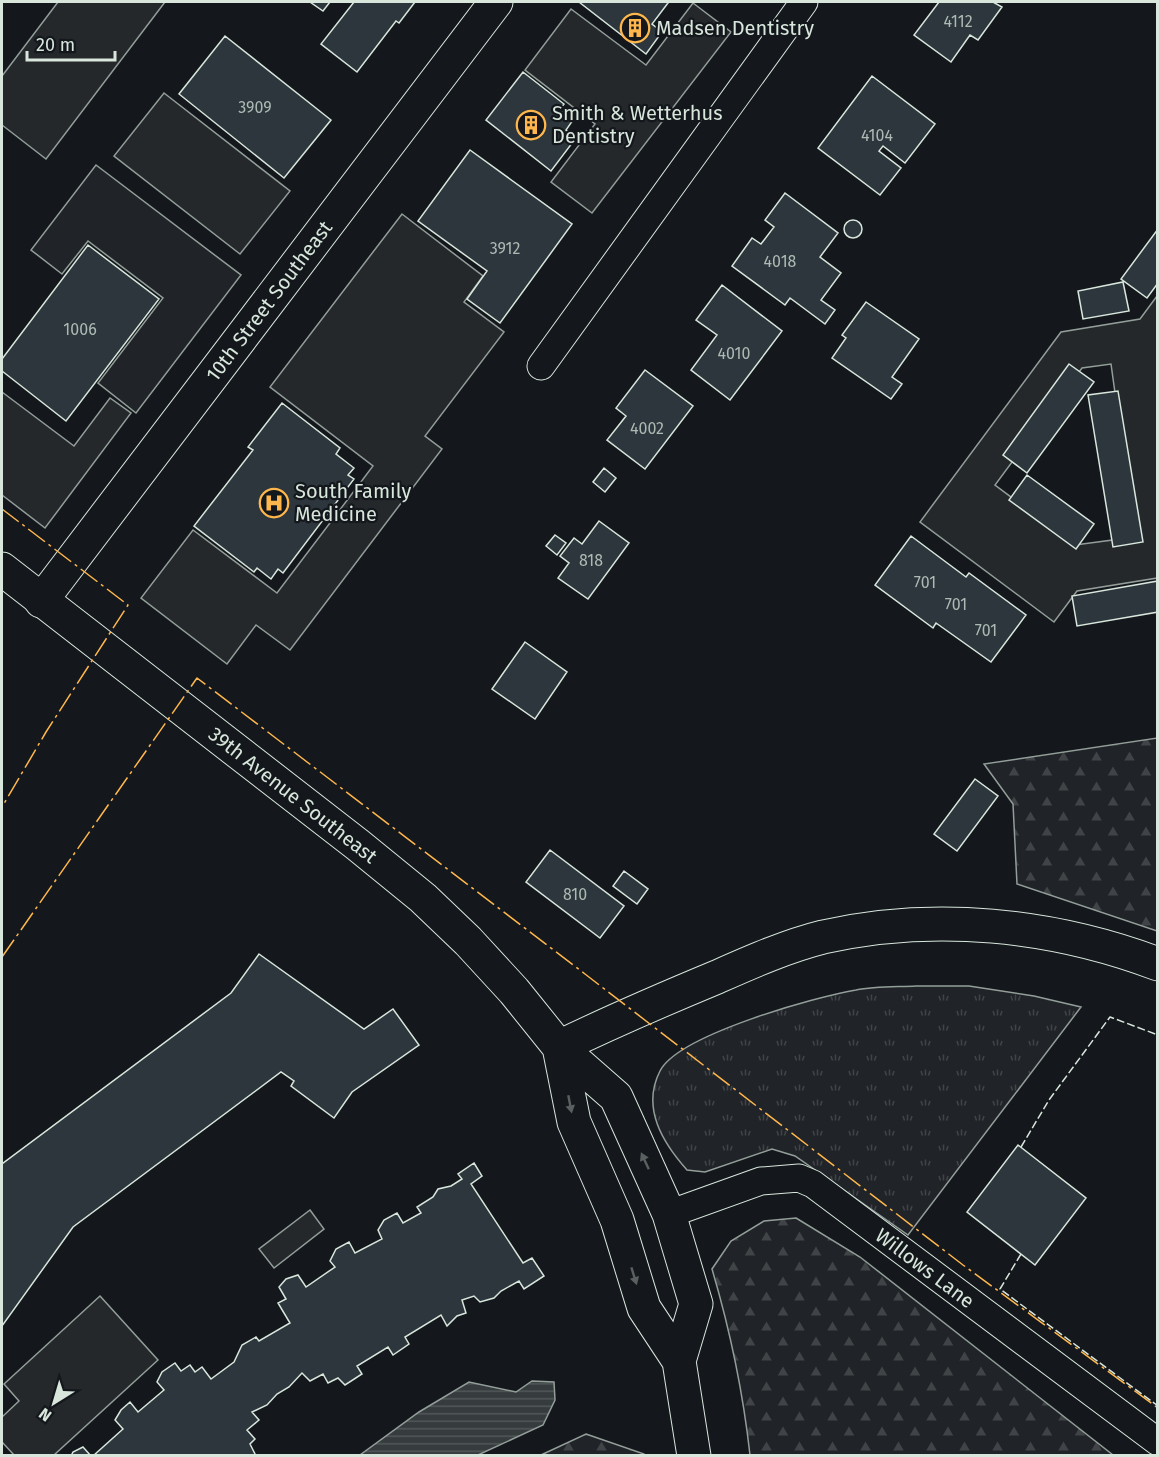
<svg xmlns="http://www.w3.org/2000/svg" width="1159" height="1457" font-family="'Fira Sans',sans-serif">
	<style>
		.grass { fill: url(#grass-tufts); stroke: #939e99; stroke-width: 1.5 }
		.forest { fill: url(#forest-firs); stroke: #939e99; stroke-width: 1.5 }
		.green { fill: #202428; stroke: #939e99; stroke-width: 1.5 }
		.parking { fill: #24282b; stroke: #939e99; stroke-width: 1.5; fill-rule: evenodd }
		.water { fill: url(#water-rules); stroke: #939e99; stroke-width: 1.5 }
		.building { fill: #2c363c; stroke: #d8e6dc; stroke-width: 1.5 }
		.lines { fill: none; stroke-linecap: round; stroke-linejoin: round }
		.minor-casing { stroke: #d8e6dc; stroke-width: 29 }
		.tertiary-casing { stroke: #d8e6dc; stroke-width: 35 }
		.secondary-casing { stroke: #d8e6dc; stroke-width: 35 }
		.minor { stroke: #14181c; stroke-width: 27 }
		.tertiary { stroke: #14181c; stroke-width: 33 }
		.secondary { stroke: #14181c; stroke-width: 33 }
		.fence { stroke: #d8e6dc; stroke-width: 1.5; stroke-dasharray: 8 3; stroke-linecap: butt }
		.power { stroke: #ffb74d; stroke-width: 1.5; stroke-dasharray: 21 4.5 3 4.5; stroke-linecap: butt }
		.oneway { fill: #59605f }
		.labels { text-anchor: middle; stroke-width: 4.5; stroke-linejoin: round; paint-order: stroke }
		.number-label { font-size: 16px; fill: #adbab4 }
		.poi-label { font-size: 20px; fill: #d8e6dc; stroke: #14181c; text-anchor: start }
		.street-label { font-size: 20px; fill: #d8e6dc; stroke: #14181c }
	</style>
	<defs>
		<pattern id="grass-tufts" width="24" height="20" patternUnits="userSpaceOnUse" patternTransform="scale(1.5)"><rect width="24" height="20" fill="#202428"/><path d="M3 7l-1-3M5 7V3M7 7l1-3M15 17l-1-3M17 17v-4M19 17l1-3" fill="none" stroke="#404447"/></pattern>
		<pattern id="forest-firs" width="22" height="20" patternUnits="userSpaceOnUse" patternTransform="scale(1.5)"><rect width="22" height="20" fill="#202428"/><path d="M5 1l3.5 6h-7zM16 11l3.5 6h-7z" fill="#404447"/></pattern>
		<pattern id="water-rules" width="6" height="5" patternUnits="userSpaceOnUse" patternTransform="scale(1.5)"><rect width="6" height="5" fill="#363b3e"/><path d="M0 2.5h6" fill="none" stroke="#525759"/></pattern>
	</defs>
	<rect width="100%" height="100%" fill="#14181c"/>
	<path class="grass" d="M916 986H969L1034 996 1081 1007 908 1235 795 1156 772 1149 705 1172 687 1170C663 1143 641 1108 660 1071 678 1035 815 997 856 990 875 986 896 987 916 986Z"/>
	<path class="forest" d="M1157 738V931L1017 884 1013 804 984 764Z
		M796 1218 860 1257 1113 1455H750C743 1392 730 1330 712 1269L731 1241 764 1221Z
		M586 1434 644 1454V1455H541Z"/>
	<path class="green" d="M96 165 241 275 136 413 98 383 163 298 88 241 62 274 31 250Z"/>
	<path class="parking" d="M58 2H165L46 159 2 125V76Z
		M693 3 731 32 592 213 551 182 595 124 525 70 571 9 646 65Z
		M164 93 290 191 240 254 114 156Z
		M402 214 483 276 464 302 504 332 425 436 442 449 290 650 256 625 227 664 141 598 193 530 277 593 373 466 270 387Z
		M1157 296V578L1077 591 1054 622 920 522 1061 332 1140 319ZM1111 364 1135 537 1075 545 995 485 1082 368Z
		M2 392 74 446 110 398 131 413 45 528 2 495Z
		M310 1210 324 1229 274 1268 259 1249Z
		M100 1296 158 1360 54 1455H14L2 1442V1417L19 1401 4 1384Z"/>
	<path class="water" d="M532 1381 554 1382 555 1400 543 1425 478 1455H360L419 1412 469 1382 516 1392Z"/>
	<path class="building" d="M310 2H330L323 11Z
		M354 2H415L399 23 396 21 357 72 321 44Z
		M579 2H666L668 3 652 24 662 32 646 54Z
		M939 2H993L1002 7 978 40 970 35 951 62 914 35Z
		M225 36 331 120 284 178 179 94Z
		M523 72 564 104 559 110 573 120 566 130 576 138 551 171 486 120Z
		M872 76 935 124 905 163 883 146 879 151 901 168 880 195 818 148Z
		M470 150 572 224 500 323 467 299 487 271 418 221Z
		M785 193 838 233 820 257 841 273 821 300 835 310 825 324 790 298 785 305 732 266 752 238 761 244 774 227 765 220Z
		M844 229a9 9 0 1 1 18 0a9 9 0 1 1-18 0Z
		M1158 229V283L1147 298 1121 279Z
		M88 245 159 299 66 421 2 371V359Z
		M1123 282 1129 311 1083 319 1078 291Z
		M722 285 782 331 730 400 691 370 717 335 696 320Z
		M866 302 919 339 892 377 902 384 891 399 832 358 846 338 842 335Z
		M1069 364 1094 382 1027 473 1003 455Z
		M645 370 693 406 645 469 607 440 626 416 616 408Z
		M1118 391 1143 542 1113 547 1088 395Z
		M282 403 340 448 336 454 354 468 348 475 354 479 283 573 278 569 271 579 257 568 254 572 194 526 253 450 248 447Z
		M604 468 616 478 605 492 593 482Z
		M1027 475 1094 524 1076 549 1009 500Z
		M599 521 629 543 588 599 558 578 569 563 560 556 574 538 582 544Z
		M555 535 566 543 557 555 546 546Z
		M911 536 966 577 969 573 1026 615 991 662 936 623 933 628 875 585Z
		M1158 581V612L1077 626 1072 596Z
		M525 642 567 672 535 719 492 689Z
		M975 779 998 796 957 851 934 834Z
		M550 850 624 906 600 938 526 882Z
		M624 871 648 889 637 904 613 886Z
		M259 954 364 1029 393 1009 419 1045 352 1092 334 1118 291 1086 294 1081 281 1072 73 1227 2 1326V1164L231 993Z
		M1018 1145 1086 1198 1035 1265 967 1212Z
		M474 1163 482 1176 471 1184 523 1263 532 1258 544 1276 524 1289 519 1281 501 1291 494 1298 480 1302 474 1296 462 1300 466 1313 457 1316 447 1326 441 1315 405 1337 409 1344 393 1355 388 1347 357 1366 362 1374 345 1385 338 1378 328 1383 323 1374 310 1381 302 1373 289 1387 277 1394 267 1405 252 1412 259 1420 247 1430 255 1439 250 1444 256 1456H93L123 1429 115 1420 121 1410 130 1402 138 1412 164 1390 157 1382 162 1372 175 1363 181 1371 190 1365 195 1372 202 1367 211 1379 234 1362 242 1345 256 1337 259 1341 290 1323 278 1303 286 1299 279 1287 286 1279 298 1275 306 1287 335 1267 330 1261 336 1249 349 1242 355 1253 382 1239 378 1230 384 1220 397 1213 403 1223 421 1213 417 1207 433 1197 438 1189 451 1186 462 1179 458 1174Z
		M83 1447 91 1456H71L73 1452Z"/>
	<g class="lines">
		<g class="minor-casing">
			<path id="minor" d="M541 366 804 2
				M669 1214 761 1181 799 1178 813 1184 1158 1442"/>
		</g>
		<g class="tertiary-casing">
			<path id="tertiary" d="M41 601 496 2"/>
		</g>
		<g class="secondary-casing">
			<path id="secondary" d="M2 569 358 845 423 898 468 941 514 991 559 1047 616 1097 669 1214 696 1304 679 1361
				M559 1047C611 1022 664 999 717 977 751 962 787 946 823 937 934 912 1052 924 1158 964
				M559 1047 574 1122 617 1220 644 1308 679 1361 694 1456"/>
		</g>
		<use href="#minor" class="minor"/>
		<use href="#tertiary" class="tertiary"/>
		<use href="#secondary" class="secondary"/>
		<path class="fence" d="M1021 1147 1049 1100 1110 1017 1158 1035
			M1021 1254 1000 1289 1158 1406"/>
		<path class="power" d="M2 509 128 605 46 732 2 807
			M2 957 197 678 585 974 963 1265 1158 1408"/>
	</g>
	<defs><path id="oneway-solid" d="M-6-.8H1V-3.2L6.5 0L1 3.2V.8H-6Z" transform="scale(1.5)"/></defs>
	<g class="oneway">
		<use href="#oneway-solid" transform="translate(570 1104) rotate(79)"/>
		<use href="#oneway-solid" transform="translate(645 1161) rotate(-115)"/>
		<use href="#oneway-solid" transform="translate(634 1276) rotate(73)"/>
	</g>
	<defs>
		<g id="building-ring" transform="scale(1.5)"><circle r="9.5" fill="#14181c" stroke="#ffb74d" stroke-width="1.5"/><path d="M-4-6H4V6H1V3H-1V6H-4ZM-2.5-4.3h1.7v1.8h-1.7ZM.8-4.3h1.7v1.8H.8ZM-2.5-1h1.7V.8h-1.7ZM.8-1h1.7V.8H.8Z" fill="#ffb74d"/></g>
		<g id="hospital-ring" transform="scale(1.5)"><circle r="9.5" fill="#14181c" stroke="#ffb74d" stroke-width="1.5"/><path d="M-5-5h3v3.5h4V-5h3V5h-3V1.5h-4V5h-3Z" fill="#ffb74d"/></g>
	</defs>
	<g fill-rule="evenodd">
		<use href="#building-ring" x="635" y="28"/>
		<use href="#building-ring" x="531" y="125"/>
		<use href="#hospital-ring" x="274" y="503"/>
	</g>
	<g class="labels">
		<g class="number-label">
			<text x="958" y="27">4112</text>
			<text x="255" y="113">3909</text>
			<text x="877" y="141">4104</text>
			<text x="505" y="254">3912</text>
			<text x="780" y="267">4018</text>
			<text x="80" y="335">1006</text>
			<text x="734" y="359">4010</text>
			<text x="647" y="434">4002</text>
			<text x="591" y="566">818</text>
			<text x="925" y="588">701</text>
			<text x="956" y="610">701</text>
			<text x="986" y="636">701</text>
			<text x="575" y="900">810</text>
		</g>
		<g class="poi-label">
			<text x="656" y="35">Madsen Dentistry</text>
			<text x="552" y="120">Smith &amp; Wetterhus<tspan x="552" dy="23">Dentistry</tspan></text>
			<text x="295" y="498">South Family<tspan x="295" dy="23">Medicine</tspan></text>
		</g>
		<g class="street-label">
			<text transform="translate(269 301) rotate(-53)" y="7">10th Street Southeast</text>
			<text transform="translate(293 795) rotate(38)" y="7">39th Avenue Southeast</text>
			<text transform="translate(925 1268) rotate(37)" y="7">Willows Lane</text>
		</g>
	</g>
	<rect width="1159" height="1457" fill="none" stroke="#d8e6dc" stroke-width="6"/>
	<g transform="translate(54 1403) rotate(217)" stroke="#14181c" stroke-width="4.5" paint-order="stroke">
	<path d="M0-4.5L10 22L0 15L-10 22Z" fill="#d8e6dc"/>
	<text y="-9" font-size="16" font-weight="bold" text-anchor="middle" fill="#d8e6dc">N</text>
	</g>
	<path d="M27 51v9h88v-9" fill="none" stroke="#d8e6dc" stroke-width="3"/>
	<text x="36" y="51" font-size="18" fill="#d8e6dc" stroke="#14181c" stroke-width="4.5" paint-order="stroke">20 m</text>
</svg>
